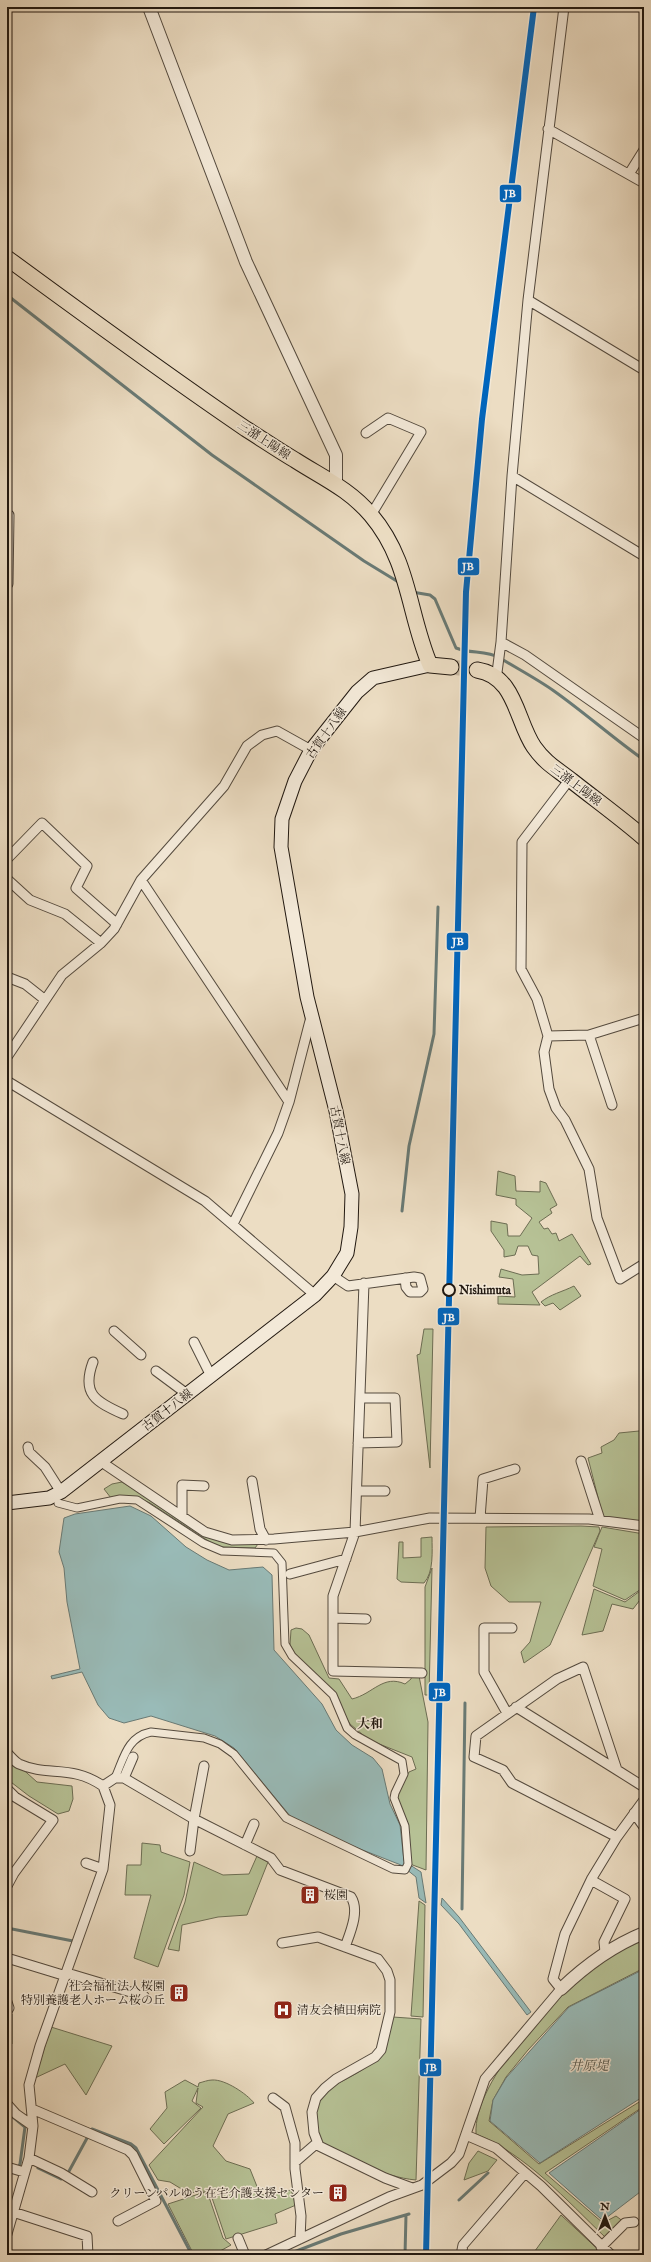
<svg xmlns="http://www.w3.org/2000/svg" width="651" height="2262" font-family="'IM FELL English','Noto Serif JP',serif">
	<style>
		.green { fill: #b6c195; stroke: #6c6d53 }
		.water { fill: #99bbb8; stroke: #697a75 }
		.lines { fill: none; stroke-linecap: round; stroke-linejoin: round }
		.stream { stroke: #697a75; stroke-width: 3 }
		.primary-tunnel { stroke: #c4b69f; stroke-width: 15; stroke-dasharray: 15 8; stroke-linecap: butt }
		.pedestrian-casing { stroke: #544a3e; stroke-width: 9 }
		.minor-casing { stroke: #544a3e; stroke-width: 11 }
		.tertiary-casing { stroke: #544a3e; stroke-width: 14 }
		.secondary-casing { stroke: #221911; stroke-width: 15 }
		.primary-casing { stroke: #221911; stroke-width: 17 }
		.pedestrian { stroke: #f3e9d8; stroke-width: 7 }
		.minor { stroke: #f3e9d8; stroke-width: 9 }
		.tertiary { stroke: #f3e9d8; stroke-width: 12 }
		.secondary { stroke: #f3e9d8; stroke-width: 13 }
		.primary { stroke: #ecddc3; stroke-width: 15 }
		.rail-1-casing { stroke: #f3e9d8; stroke-width: 9 }
		.rail-1 { stroke: #0065bd; stroke-width: 6 }
		.stop-dot { fill: #f3e9d8; stroke: #221911; stroke-width: 2 }
		.labels { text-anchor: middle; stroke-width: 3; stroke-linejoin: round; paint-order: stroke }
		.street-label { font-size: 12px; fill: #221911; stroke: #f3e9d8 }
		.stop-label { font-size: 12px; font-weight: bold; fill: #221911; stroke: #f3e9d8; text-anchor: start }
		.poi-label { font-size: 12px; fill: #221911; stroke: #f3e9d8; text-anchor: start }
		.neighbourhood-label { font-size: 13px; font-weight: bold; fill: #221911; stroke: #f3e9d8 }
		.water-label { font-size: 13px; font-style: italic; fill: #4c524b; stroke: #f3e9d8 }
		.line-badge { stroke: #f3e9d8; stroke-width: 1.5 }
		.badge-label { font-size: 11px; text-anchor: middle; font-weight: bold; fill: #fff }
	</style>
	<rect width="100%" height="100%" fill="#ecddc3"/>
	<filter id="stains"><feTurbulence type="fractalNoise" baseFrequency=".005" numOctaves="4"/><feColorMatrix values="0 0 0 0 .2 0 0 0 0 .09 0 0 0 0 .02 0 0 0 .5 -.17"/></filter>
	<radialGradient id="worn" r=".72"><stop offset=".6" stop-color="#630" stop-opacity="0"/><stop offset="1" stop-color="#630" stop-opacity=".3"/></radialGradient>
	<path class="green" d="M498 1171 515 1176 516 1191 540 1192V1181L546 1183 557 1205 550 1209 552 1213 539 1222 544 1229 548 1228 552 1234 556 1233 559 1241 572 1234 591 1264 588 1265 580 1256 532 1292 540 1305 498 1304V1296L515 1297 513 1279 499 1277 501 1269 522 1275 539 1274 538 1256 532 1255 528 1246H518L515 1255 504 1257V1250L491 1231V1221L507 1224 508 1236H520L532 1218 516 1205V1199L496 1195Z
		M574 1286 581 1296 560 1310 553 1303 545 1306 541 1302C551 1294 562 1292 574 1286Z
		M424 1329H433L430 1468 417 1355 420 1354Z
		M639 1431 644 1435V1522L603 1517 588 1458 602 1453 601 1447 614 1440 619 1433Z
		M122 1482 219 1541 258 1544 255 1548 221 1547 210 1542 150 1503 137 1497 111 1498 104 1489 112 1484Z
		M581 1526 599 1527 600 1531 550 1645 524 1663 521 1652 530 1642 541 1602H509L491 1586 485 1568 486 1527Z
		M602 1527 644 1534V1587L625 1600 593 1586 602 1549 594 1547Z
		M432 1537C432 1551 434 1572 424 1583L401 1582 397 1579 399 1542H403V1558L421 1557V1538Z
		M432 1568 429 1695H425V1587Z
		M594 1589 625 1602 640 1591 643 1596 633 1609 612 1604 603 1631 582 1635Z
		M296 1628 302 1629 309 1635 329 1678 339 1679 352 1699C373 1694 383 1674 405 1684L411 1679 412 1676H419L428 1722 426 1870 410 1864 397 1794 409 1772 416 1769 412 1757 369 1740 350 1724 340 1707 298 1659 290 1645 291 1630Z
		M7 1755 37 1782 72 1786 73 1799 69 1811 58 1814 29 1796 7 1779Z
		M142 1843 160 1845 161 1852 190 1862 184 1895 158 1967 134 1958 151 1895H125L127 1865H141Z
		M257 1856 268 1862 247 1915 218 1917 182 1925 179 1951 168 1949 185 1902 194 1862 223 1875 249 1874Z
		M419 1901 425 1905 423 2017 411 2016Z
		M644 1940V1968L568 2007 528 2050 506 2077 493 2100 489 2121 539 2164 644 2099V2106L545 2173 603 2223 616 2216 624 2222 605 2237C566 2200 527 2155 476 2134 473 2080 557 1995 598 1964 612 1954 628 1947 644 1940Z
		M12 2014V2044L7 2045V2016Z
		M393 2017 421 2019 416 2180C382 2177 352 2158 321 2144 295 2087 341 2089 373 2062 380 2056 388 2027 393 2017Z
		M51 2027 112 2046 86 2095 65 2064 35 2078Z
		M185 2080 198 2087 199 2083C203 2082 208 2080 212 2080 225 2079 247 2094 254 2103L228 2114 213 2146 226 2161 250 2169 260 2194 263 2195 291 2190 296 2205 275 2214 277 2223 226 2239 210 2192 205 2191 188 2193 170 2182 158 2180 149 2165 203 2107 196 2103 198 2088 192 2101 201 2108 164 2144 150 2129 167 2108 165 2092Z
		M478 2151 497 2160 488 2171 464 2180 469 2163Z
		M205 2192 208 2194 223 2238 231 2245 213 2255H194L168 2204Z
		M561 2215 604 2255H532Z"/>
	<path class="water" d="M130 1506 151 1516 186 1547 207 1560 229 1570 263 1567 272 1575 274 1650 322 1704 336 1730 352 1745 373 1758 382 1769 390 1804 400 1825 404 1861 421 1872 426 1903 419 1898 416 1877 401 1865 337 1840 291 1817 234 1748 215 1736 151 1716 124 1723 109 1718 98 1705 82 1672 52 1679 51 1676 80 1669 67 1602 64 1568 59 1552 64 1518 75 1514Z
		M442 1898 459 1917 531 2012 527 2015 459 1924 441 1905Z
		M644 1969V2096L540 2163 490 2121 493 2100 506 2078 569 2007Z
		M644 2107V2189L606 2218 601 2219 549 2173Z"/>
	<g class="lines">
		<path class="stream" d="M7 295 212 455 364 561 400 583
			M412 592 430 595 435 599 456 648C471 654 486 650 500 658 518 669 537 679 554 691 585 713 613 738 644 760
			M402 1211 409 1146 434 1034 438 907
			M462 1909 465 1703
			M7 1928 73 1941
			M13 2117 25 2127 20 2164 17 2169
			M38 2168 61 2179 68 2173 92 2129 131 2144 136 2148 192 2255
			M459 2200 488 2173
			M286 2255 341 2234 409 2214
			M405 2255 406 2215"/>
		<path class="primary-tunnel" d="M451 667 477 670"/>
		<g class="pedestrian-casing">
			<path id="pedestrian" d="M58 1503 77 1508 120 1499 137 1500 203 1543 222 1551 274 1553 282 1563 285 1644 292 1656 333 1695 347 1728 355 1735 402 1761 404 1774 395 1793 394 1798 405 1826 408 1864 405 1870 393 1869 286 1818 234 1754 220 1744 204 1738 151 1732C127 1737 124 1758 115 1778"/>
		</g>
		<g class="minor-casing">
			<path id="minor" d="M564 7 528 300 512 476 501 642 525 655 644 738
				M548 129 644 183
				M629 174 644 150
				M528 300 644 370
				M366 433 388 418 421 432 371 515
				M512 476 644 556
				M7 514 9 515 8 584
				M496 680 501 642
				M570 779 522 842 521 969 537 999 548 1036 544 1052 549 1089 556 1108 565 1120 589 1169 597 1218 620 1279 644 1264
				M7 859 42 823 87 866 76 888 117 924
				M7 879 30 900 65 914 101 943
				M141 880 289 1102
				M7 977 25 984 44 999
				M589 1035 612 1105
				M548 1036 589 1035 644 1018
				M7 1057 62 975 101 943 114 929 141 880 224 786 247 746 262 735 277 731 311 750
				M7 1081 205 1201 315 1295
				M233 1224 278 1133 289 1102 311 1017
				M333 1276 348 1286 414 1277 420 1278 423 1289 420 1292H410L406 1287 405 1278
				M364 1283 355 1532 333 1596V1671L422 1673
				M114 1331 141 1355
				M194 1342 211 1376
				M93 1362C81 1394 96 1402 123 1414
				M156 1371 187 1394
				M358 1443 397 1442 395 1398H360
				M28 1447 29 1452 45 1467 61 1492
				M100 1461 205 1532 232 1540 274 1539 355 1532 430 1518 589 1519 644 1526
				M581 1461 600 1520
				M252 1481 260 1529 266 1540
				M357 1491H385
				M182 1516V1485L204 1486
				M480 1518 483 1479 515 1469
				M290 1574 346 1559
				M333 1618 366 1619
				M516 1707 617 1770
				M507 1713 484 1672V1628H512
				M7 1753C11 1757 15 1762 19 1764 48 1777 71 1764 103 1786
				M124 1778 133 1757
				M7 1789 15 1797 53 1820 14 1873 7 1886
				M634 1813 644 1827
				M617 1837 512 1783 503 1770 474 1757 476 1736 557 1679 583 1667 617 1770 644 1787
				M245 1845 254 1824
				M190 1851 194 1819 204 1766
				M86 1863 103 1869
				M591 1880 625 1899 604 1942 605 1952
				M282 1943 318 1937 378 1959 387 1971 390 1980V2012L381 2050 375 2057 336 2079 325 2088 316 2098 312 2112 314 2133 319 2146 385 2178 412 2188
				M7 1958 66 1976
				M67 1973 144 1996
				M7 2002 9 2008 7 2011
				M273 2098 285 2107 295 2143V2169L301 2216 300 2239
				M7 2104 16 2114 33 2126
				M32 2109 128 2150 133 2155 156 2201 118 2221
				M466 2135 496 2148 541 2186 611 2255
				M29 2158 61 2173 92 2192
				M295 2162 317 2143
				M7 2167 24 2172
				M13 2212 87 2236 88 2255
				M7 2234 29 2158 33 2126 29 2085 40 2046 103 1869 110 1805 103 1786 115 1778H124L194 1819 271 1858 280 1870 351 1897C360 1911 350 1933 345 1947
				M238 2238 245 2255
				M601 2247 625 2223 634 2222
				M266 2255 389 2197 422 2185 451 2163 459 2154 485 2079 561 1989 553 1979 565 1934 592 1878 617 1837 644 1800
				M461 2255 463 2245 525 2173"/>
		</g>
		<g class="tertiary-casing">
			<path id="tertiary" d="M149 7 246 262 336 455V483
				M561 1989C586 1965 612 1946 644 1933"/>
		</g>
		<g class="secondary-casing">
			<path id="secondary" d="M7 1503 49 1498 61 1492 315 1295 333 1276 347 1253 351 1227 352 1194 336 1111 307 997 281 847 282 819 295 781 311 750 357 692 373 678 430 665"/>
		</g>
		<g class="primary-casing">
			<path id="primary" d="M7 258C86 316 165 374 246 429 262 439 278 450 295 460 323 478 349 489 371 515 410 561 408 613 430 665L451 667
				M477 670C516 676 516 721 534 747 546 764 557 769 572 781 596 800 621 818 644 838"/>
		</g>
		<use href="#pedestrian" class="pedestrian"/>
		<use href="#minor" class="minor"/>
		<use href="#tertiary" class="tertiary"/>
		<use href="#secondary" class="secondary"/>
		<use href="#primary" class="primary"/>
		<g class="rail-1-casing">
			<path id="rail-1" d="M426 2255 466 592 482 419 534 7"/>
		</g>
		<use href="#rail-1" class="rail-1"/>
	</g>
	<defs>
		<g id="building-square" transform="scale(1)"><rect x="-9" y="-9" width="18" height="18" rx="4" fill="#8f2418" stroke="#f3e9d8"/><path d="M-4-6H4V6H1V3H-1V6H-4ZM-2.5-4.3h1.7v1.8h-1.7ZM.8-4.3h1.7v1.8H.8ZM-2.5-1h1.7V.8h-1.7ZM.8-1h1.7V.8H.8Z" fill="#fff"/></g>
		<g id="hospital-square" transform="scale(1)"><rect x="-9" y="-9" width="18" height="18" rx="4" fill="#8f2418" stroke="#f3e9d8"/><path d="M-5-5h3v3.5h4V-5h3V5h-3V1.5h-4V5h-3Z" fill="#fff"/></g>
	</defs>
	<g fill-rule="evenodd">
		<use href="#building-square" x="310" y="1895"/>
		<use href="#building-square" x="179" y="1993"/>
		<use href="#hospital-square" x="283" y="2010"/>
		<use href="#building-square" x="338" y="2193"/>
	</g>
	<circle class="stop-dot" cx="449" cy="1290" r="6"/>
	<g class="labels">
		<g class="street-label">
			<text transform="translate(264 440) rotate(33)" y="4">三潴上陽線</text>
			<text transform="translate(326 733) rotate(-54)" y="4">古賀十八線</text>
			<text transform="translate(576 785) rotate(37)" y="4">三潴上陽線</text>
			<text transform="translate(340 1135) rotate(79)" y="4">古賀十八線</text>
			<text transform="translate(167 1410) rotate(-38)" y="4">古賀十八線</text>
		</g>
		<g class="stop-label">
			<text x="459" y="1294">Nishimuta</text>
		</g>
		<g class="poi-label">
			<text x="324" y="1899">桜園</text>
			<text x="165" y="1990" text-anchor="end">社会福祉法人桜園<tspan x="165" dy="14">特別養護老人ホーム桜の丘</tspan></text>
			<text x="297" y="2014">清友会植田病院</text>
			<text x="324" y="2197" text-anchor="end">クリーンパルゆう在宅介護支援センター</text>
		</g>
		<g class="neighbourhood-label">
			<text x="370" y="1728">大和</text>
		</g>
		<g class="water-label">
			<text x="589" y="2070">井原堤</text>
		</g>
	</g>
	<g class="line-badge">
		<rect x="499" y="184" width="23" height="19" rx="4" fill="#0065bd"/>
		<rect x="457" y="557" width="23" height="19" rx="4" fill="#0065bd"/>
		<rect x="446" y="932" width="23" height="19" rx="4" fill="#0065bd"/>
		<rect x="437" y="1307" width="23" height="19" rx="4" fill="#0065bd"/>
		<rect x="428" y="1682" width="23" height="20" rx="4" fill="#0065bd"/>
		<rect x="419" y="2058" width="23" height="19" rx="4" fill="#0065bd"/>
	</g>
	<g class="badge-label">
		<text x="510" y="197">JB</text>
		<text x="468" y="570">JB</text>
		<text x="458" y="945">JB</text>
		<text x="449" y="1321">JB</text>
		<text x="440" y="1696">JB</text>
		<text x="431" y="2071">JB</text>
	</g>
	<rect width="651" height="2262" fill="none" stroke="#ecddc3" stroke-width="24"/>
	<rect x="8" y="8" width="635" height="2246" fill="none" stroke="#221911" stroke-width="2"/>
	<rect x="12" y="12" width="627" height="2238" fill="none" stroke="#221911"/>
	<g transform="translate(605 2216)" stroke="#f3e9d8" stroke-width="3" paint-order="stroke">
	<path d="M0-3L7 15L0 10L-7 15Z" fill="#221911"/>
	<text y="-6" font-size="11" font-weight="bold" text-anchor="middle" fill="#221911">N</text>
	</g>
	<rect width="100%" height="100%" filter="url(#stains)"/>
	<rect width="100%" height="100%" fill="url(#worn)"/>
</svg>
